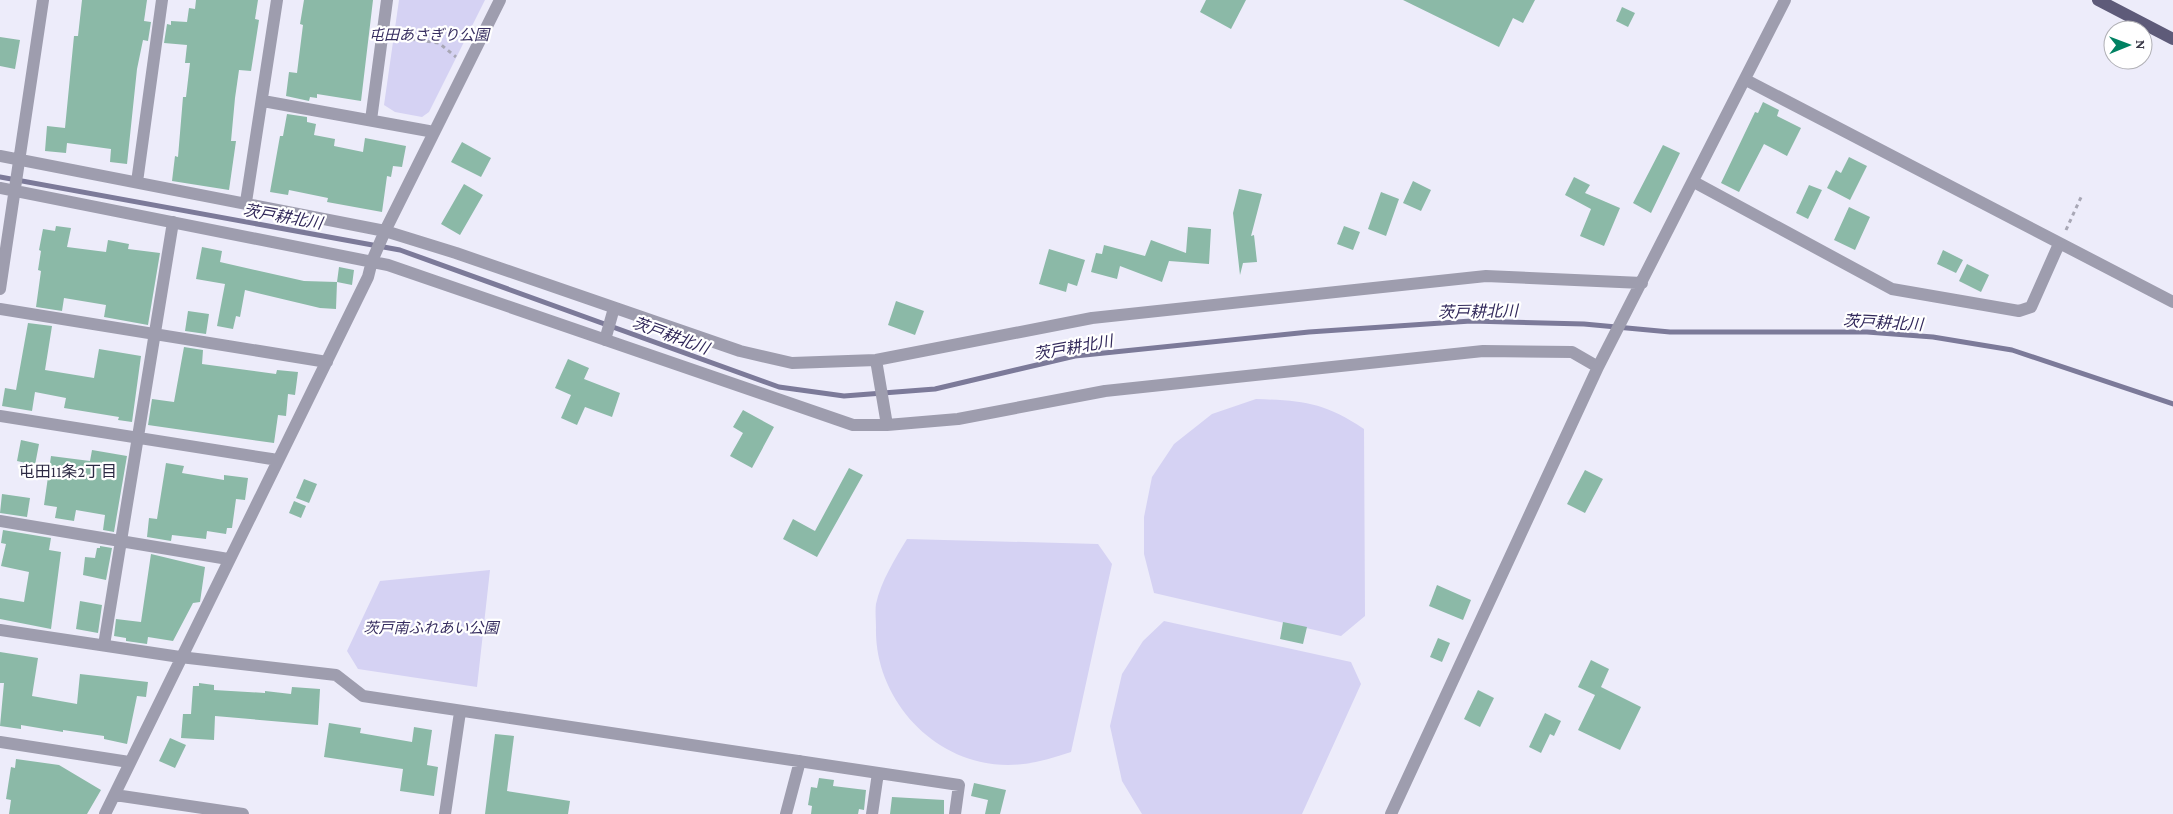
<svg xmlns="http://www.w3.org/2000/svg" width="2173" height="814" font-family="'Crimson Pro','Noto Sans JP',serif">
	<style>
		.green { fill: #d5d2f3 }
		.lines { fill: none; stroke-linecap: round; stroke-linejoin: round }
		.stream { stroke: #7c7a99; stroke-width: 5 }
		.building { fill: #8bb9a7 }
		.path { stroke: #a8a7b5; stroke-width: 3; stroke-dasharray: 4 4; stroke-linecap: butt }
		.minor { stroke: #9e9dae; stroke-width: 12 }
		.major { stroke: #5e5b79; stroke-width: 12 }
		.labels { text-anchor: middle; stroke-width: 4.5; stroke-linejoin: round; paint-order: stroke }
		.park-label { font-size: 15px; font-style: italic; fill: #372e60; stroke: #fff }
		.water-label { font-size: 16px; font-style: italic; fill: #32295b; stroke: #fff }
		.neighbourhood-label { font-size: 16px; fill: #2d2a44; stroke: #fff }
	</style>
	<rect width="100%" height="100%" fill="#edecfa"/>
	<path class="green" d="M399 0H485L429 112 422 117 395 112 384 105Z
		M1256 399C1304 401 1323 402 1364 429L1365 616 1341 636 1154 593 1144 554V517L1152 477 1174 444 1212 414Z
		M907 539 1098 544 1112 564 1071 752C1050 759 1030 765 1008 765 934 765 874 699 876 627 876 620 875 611 876 604 881 581 895 559 907 539Z
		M490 570 477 687 358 669 347 651 380 581Z
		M1164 621 1351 662 1361 684 1302 814H1142L1122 781 1110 726 1122 674 1143 641Z"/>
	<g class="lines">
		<path class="stream" d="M0 177 400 250 779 387 844 396 935 389 1075 356 1309 332 1471 321 1584 324 1670 332H1867L1933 337 2012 350 2173 404"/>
	</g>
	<path class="building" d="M82 0H147L144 21 151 22 148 41 143 40 137 69 127 164 110 162 111 149 67 143 66 153 45 151 47 126 65 128 74 36H78Z
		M196 0H258L255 19 259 20 251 71 239 70 235 98 231 141H236L229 190 172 181 175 156 178 157 183 97H186L190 63H185L187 45 164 43 167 24 171 25V21L187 22 189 8 195 9Z
		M304 0H373L361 101 317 94V98L310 97 309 101 286 96 289 72 297 73 303 25 300 24Z
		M1206 0H1246L1231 29 1200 12Z
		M1403 0H1535L1523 23 1513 18 1499 47Z
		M1622 7 1635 13 1628 27 1616 21Z
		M0 37 20 40 15 69 0 66Z
		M1763 102 1779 110 1777 116 1801 128 1787 156 1764 144 1739 192 1721 183 1755 112 1758 113Z
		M287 114 307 117V122L316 124 314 135 335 139 334 146 363 152 365 138 406 146 402 167 393 166 391 177 387 176 382 212 327 202 328 198 289 190 288 195 270 192 280 136H283Z
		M462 142 491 158 481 177 451 162Z
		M1663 145 1680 153 1651 213 1633 203Z
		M1849 157 1867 166 1850 200 1827 188 1836 170 1841 173Z
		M1574 177 1590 185 1585 193 1620 208 1604 246 1580 236 1591 209 1565 195Z
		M1413 181 1431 190 1421 211 1403 203Z
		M464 184 483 195 460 235 441 224Z
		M1809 185 1822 190 1808 219 1796 213Z
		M1239 189 1262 194 1251 236 1254 235 1257 262 1243 263 1240 275 1233 213Z
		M1381 192 1399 199 1386 236 1368 229Z
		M1849 207 1870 217 1855 250 1834 240Z
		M56 226 71 228 67 247 106 252 108 240 129 244 128 249 160 253 148 325 104 317 106 305 64 298 62 311 36 307 41 271 38 270 41 251 39 250 43 229 55 231Z
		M1344 226 1360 232 1353 250 1337 244Z
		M1188 227 1211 229 1209 264 1169 261 1162 282 1120 266 1117 279 1091 272 1096 253 1102 254 1104 245 1145 256 1151 240 1186 253Z
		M202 247 222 251 220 262 304 281 337 282 336 309 320 308 245 290 240 317 236 316 233 329 217 326 225 284 196 279Z
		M1049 249 1085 260 1077 286 1068 283 1066 292 1039 284Z
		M1943 250 1963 260 1956 273 1937 264Z
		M1967 264 1989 275 1981 292 1959 281Z
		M339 267 354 270 352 285 337 282Z
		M896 301 924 311 915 335 888 325Z
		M188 311 209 314 206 334 185 331Z
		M28 323 52 326 45 370 94 378 99 349 141 356 132 422 118 420 119 417 64 408 66 398 35 392 32 411 2 406 5 388 16 390Z
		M184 347 203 350 202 364 276 374 277 370 298 372 295 395 288 394 286 416 278 415 274 443 148 425 152 399 174 402Z
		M568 359 589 368 584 379 620 393 612 417 585 407 577 425 561 418 571 395 555 388Z
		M743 410 774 427 752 468 730 456 743 433 733 427Z
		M21 440 39 444 35 465 17 461Z
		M92 450 127 456 114 532 103 530 105 515 76 510 74 521 55 518 57 507 44 505 51 456 90 461Z
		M166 463 184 466 182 473 224 480V475L248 478 245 500 236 499 232 528H227L226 534 207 531 206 539 172 535 171 541 147 537 149 518 157 519Z
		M849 468 863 475 817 557 783 539 793 519 815 531Z
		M1585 470 1603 479 1585 513 1567 504Z
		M304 479 317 484 309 503 296 498Z
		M2 494 30 498 27 517 0 513Z
		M294 501 306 506 301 518 289 513Z
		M3 530 51 538 49 550 61 552 51 629 0 619V598L24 602 29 572 1 566 6 544 1 543Z
		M100 546 112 548 106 580 83 575 85 557 95 558 97 548H100Z
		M151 554 205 567 200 602 193 603 173 641 148 637 147 644 126 641V638L114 636 116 619 141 622Z
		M1437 585 1471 600 1463 620 1429 606Z
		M80 601 102 605 98 633 76 629Z
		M1283 622 1307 627 1303 644 1280 639Z
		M1438 638 1450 643 1442 662 1430 657Z
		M0 652 38 658 32 696 77 704 80 674 148 682 146 697 137 696 127 744 104 739V736L63 730V732L21 725V729L0 726 4 683H0Z
		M1591 660 1609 669 1601 687 1641 707 1620 750 1578 730 1595 695 1578 687Z
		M199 683 214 685V690L265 693V691L291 694 292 687 320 689 318 725 215 716 214 740 181 738 183 714H191L193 686H199Z
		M1478 690 1494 698 1480 727 1464 719Z
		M1545 713 1561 721 1554 736 1550 734 1541 753 1529 747Z
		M329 723 361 728 360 733 412 742 414 727 432 730 427 765 438 767 434 796 400 791 403 769 324 757Z
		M495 734 514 736 507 791 570 801 568 814H485Z
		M170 738 186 745 175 768 159 761Z
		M16 759 59 765 101 790 87 814H9L11 800 6 799 11 767 15 768Z
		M819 778 834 780 833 786 866 790 864 810 859 809 858 814H811L812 806 808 805 811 787 817 788Z
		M974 783 1006 790 1000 814H985L988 800 971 796Z
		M892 797 944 800V814H890Z"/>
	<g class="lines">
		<path class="path" d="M395 37 439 43 456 57
			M2066 230 2082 195"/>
		<path class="minor" d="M1746 80 2173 302
			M263 101 434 132
			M371 120 387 0
			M0 156 385 231 456 253 740 351 792 363 876 360 1092 318 1486 276 1642 283
			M137 182 162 0
			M1694 182 1892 289 2019 311 2031 307 2059 244
			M0 188 388 265 853 425H887L958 419 1105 391 1483 351 1572 352 1598 367
			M246 202 277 0
			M0 289 43 0
			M0 309 327 362
			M605 340 614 308
			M876 360 887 425
			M0 416 278 460
			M0 521 228 559
			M0 630 180 657 336 675 363 696 959 785 955 814
			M104 645 173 222
			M0 742 129 762
			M115 795 243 814
			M105 814 368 277 372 261 385 231 500 0
			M445 814 460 712
			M786 814 800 761
			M872 814 878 773
			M1391 814 1598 367 1785 0"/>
		<path class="major" d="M2098 0 2173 39"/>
	</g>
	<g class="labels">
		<g class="park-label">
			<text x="429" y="40">屯田あさぎり公園</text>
			<text x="431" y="633">茨戸南ふれあい公園</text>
		</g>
		<g class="water-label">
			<text transform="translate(283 216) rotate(10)" y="6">茨戸耕北川</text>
			<text transform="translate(1478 311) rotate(-1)" y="6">茨戸耕北川</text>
			<text transform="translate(1883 322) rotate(3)" y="6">茨戸耕北川</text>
			<text transform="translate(671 335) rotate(20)" y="6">茨戸耕北川</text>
			<text transform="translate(1073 347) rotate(-10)" y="6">茨戸耕北川</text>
		</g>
		<g class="neighbourhood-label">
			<text x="68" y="477">屯田11条2丁目</text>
		</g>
	</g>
	<g transform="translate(2128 45) rotate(89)"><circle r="24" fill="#ffffff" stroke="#b0b0b5"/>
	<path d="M0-4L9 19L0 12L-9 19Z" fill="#008162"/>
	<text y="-8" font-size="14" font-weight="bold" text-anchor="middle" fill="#3a3947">N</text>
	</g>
</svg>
